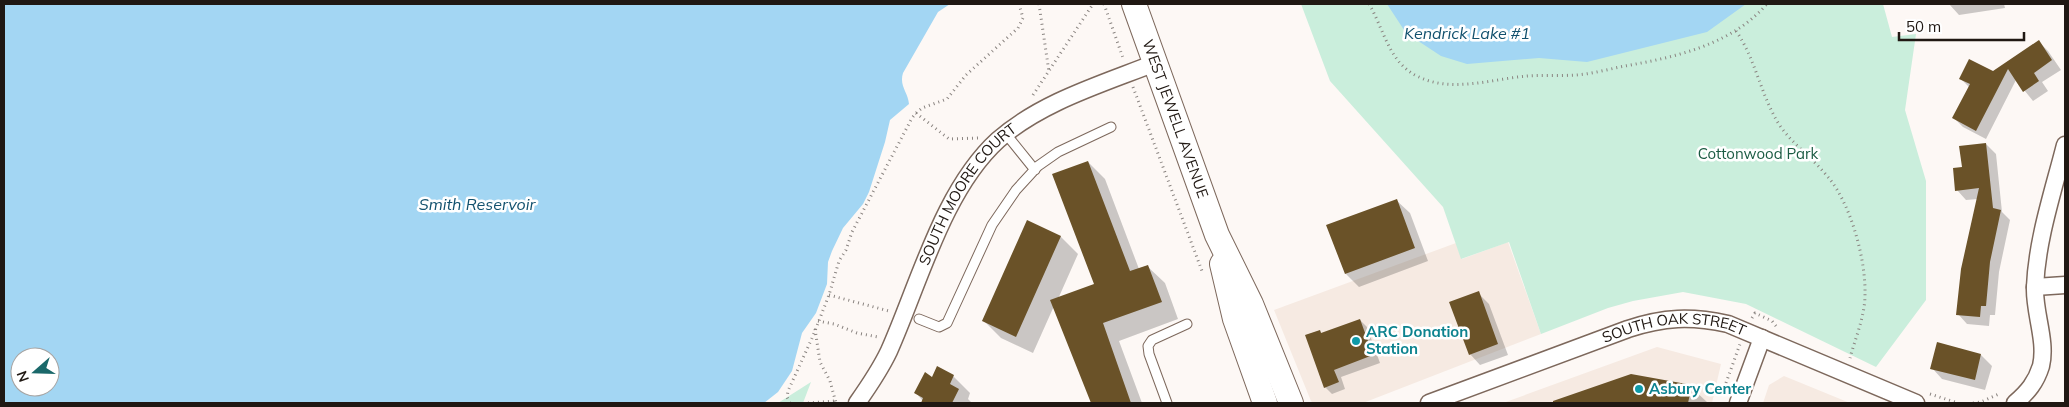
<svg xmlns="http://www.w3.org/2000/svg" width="2069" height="407" font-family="Mulish,sans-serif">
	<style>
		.built { fill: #f6eae2 }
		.green { fill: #caeedc }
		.water { fill: #a3d6f3; fill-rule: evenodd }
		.shadow { fill: #0003 }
		.building { fill: #6a5228 }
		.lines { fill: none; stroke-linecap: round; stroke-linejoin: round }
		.service-casing { stroke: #7d685c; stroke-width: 11 }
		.minor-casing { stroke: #7d685c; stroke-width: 19 }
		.secondary-casing { stroke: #7d685c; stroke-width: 26 }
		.path { stroke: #8a8480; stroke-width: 3; stroke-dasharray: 1 4; stroke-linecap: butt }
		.service { stroke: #fff; stroke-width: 9 }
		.minor { stroke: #fff; stroke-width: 16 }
		.secondary { stroke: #fff; stroke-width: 24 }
		.culture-dot { fill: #0f9aa8; stroke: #fff; stroke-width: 2 }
		.labels { text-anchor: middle; stroke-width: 5; stroke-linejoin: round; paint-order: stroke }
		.street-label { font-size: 15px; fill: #201813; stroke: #fff }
		.park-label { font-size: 15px; fill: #1b5b43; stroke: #fff }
		.culture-label { font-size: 15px; font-weight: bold; fill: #0d838f; stroke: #fff; text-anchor: start }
		.water-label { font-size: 16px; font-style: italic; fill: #12516e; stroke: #fff }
	</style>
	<rect width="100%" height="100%" fill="#fdf8f5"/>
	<path class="built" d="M1508 242 1541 334 1363 403H1313L1311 401 1274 310 1456 243 1462 259Z
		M1657 347 1721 364 1712 403H1503Z
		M1784 376 1850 403H1763L1769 385Z"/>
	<path class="green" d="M1301 4H1883L1892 37 1916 34 1905 110 1926 181V300L1876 367 1746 304 1683 292 1633 301 1608 308 1541 334 1509 242 1461 259 1443 207 1330 81Z
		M811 382 803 403H778Z"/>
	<path class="water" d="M4 4H950L938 12 903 73C899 86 908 92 909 104L890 120 885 142 869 192 863 204 843 228 832 251 828 262 827 284 816 313 802 333 792 371 778 392 764 403H4ZM20 357H50V387H20Z
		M1387 4H1746L1707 32 1587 62 1539 58 1467 64 1441 56 1406 33Z"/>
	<path class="shadow" d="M1949 4H2004L2005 8 1959 15Z
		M2039 42 2048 51 2061 70 2042 82 2048 91 2033 101 2016 80 1986 139 1963 127 1954 118 1969 87 1961 79 1993 73Z
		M1986 144 1996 154 2002 212 2010 220 1999 272 1995 315H1990L1989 326 1967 324 1958 314 1978 199 1966 200 1957 190 1963 168Z
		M1088 162 1105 179 1139 269 1147 266 1165 283 1178 319 1119 341 1142 403H1092L1054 306 1033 353 1001 338 984 321 1027 222 1061 237 1078 254 1058 299 1095 285Z
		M1396 200 1410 213 1428 261 1359 287 1346 274Z
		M1478 293 1489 304 1508 355 1480 365 1470 354Z
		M1360 320 1367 327 1380 363 1341 377 1345 389 1332 394 1325 387 1320 331 1322 334Z
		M1938 344 1981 355 1992 366 1985 390 1942 379 1932 368Z
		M953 376 970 393 968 399 972 403H922L923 401 916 393 933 378Z
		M1691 387 1708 403H1580L1577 394Z"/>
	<path class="building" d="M2039 40 2052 60 2034 73 2039 81 2023 92 2008 69 1976 131 1952 118 1970 84 1959 79 1969 59 1993 71Z
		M1986 143 1993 208 2001 210 1990 262 1986 306H1981L1980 317 1956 315 1961 269 1979 188 1955 191 1953 168 1962 167 1959 146Z
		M1088 161 1130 271 1148 265 1162 302 1103 323 1131 403H1091L1050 300 1094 284 1052 174Z
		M1397 199 1415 248 1345 274 1326 225Z
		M1027 220 1061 236 1016 337 982 321Z
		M1479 291 1498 344 1469 355 1449 302Z
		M1360 319 1373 355 1334 370 1339 382 1324 388 1305 335 1320 330 1321 333Z
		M1937 342 1981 354 1975 380 1930 369Z
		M937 366 954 375 950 384 959 389 952 403H921L923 398 914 393 925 372 932 377Z
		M1631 374 1692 385 1688 403H1553V401Z"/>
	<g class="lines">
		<g class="service-casing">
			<path id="service" d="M1006 134 1035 170
				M919 319 939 327 947 323 992 225 1016 190 1038 166 1058 152 1111 127
				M1167 403 1149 354 1148 346 1152 340 1187 324"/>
		</g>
		<g class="minor-casing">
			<g id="minor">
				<path d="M2035 287 2065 285"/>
				<path id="s1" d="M857 403C869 386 880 370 889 351 919 284 943 190 998 140 1041 102 1102 84 1155 63"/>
				<path id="s2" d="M1429 403 1628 329C1664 317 1691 316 1728 324L1916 403"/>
				<path d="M1738 403 1762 338"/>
				<path d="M2015 403C2028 392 2036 382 2041 366 2047 341 2034 313 2035 287 2037 239 2053 192 2065 145"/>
			</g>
		</g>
		<g class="secondary-casing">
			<g id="secondary">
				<path id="s3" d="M1134 4 1217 235 1251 304 1291 403"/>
				<path d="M1222 264 1235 319 1265 403"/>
			</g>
		</g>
		<path class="path" d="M1039 4 1049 72
			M1104 4 1123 58
			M1369 4C1384 29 1389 64 1419 77 1452 93 1492 79 1527 76 1543 75 1560 76 1576 75 1592 74 1609 69 1625 66 1676 57 1731 45 1767 4
			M1736 31C1755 58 1760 92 1777 121 1790 143 1812 157 1828 177 1851 204 1866 260 1865 295 1865 316 1855 339 1850 358
			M1133 87 1202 271
			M1033 95 1093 4
			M916 113 949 139 978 138
			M829 295 889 311
			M1752 318 1755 313 1772 321 1776 326
			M818 321 834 324 857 333 878 337
			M815 329 820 362 830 381 836 403
			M1726 383 1740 344
			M1930 394 1958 403
			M790 403 787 397 788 391 813 336 829 295 839 261 846 250 852 232 912 118 916 113 922 108 947 99 966 75 1018 28 1023 18 1019 4
			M808 403 835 401
			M1973 403 1981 402 2001 393"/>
		<use href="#service" class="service"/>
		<use href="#minor" class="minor"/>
		<use href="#secondary" class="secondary"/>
	</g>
	<g class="culture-dot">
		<circle cx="1356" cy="341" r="5"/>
		<circle cx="1639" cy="389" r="5"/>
	</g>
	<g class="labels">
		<g class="street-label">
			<text dy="5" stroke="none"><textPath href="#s3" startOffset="122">WEST JEWELL AVENUE</textPath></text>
			<text dy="5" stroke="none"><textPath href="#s1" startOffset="238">SOUTH MOORE COURT</textPath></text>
			<text dy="5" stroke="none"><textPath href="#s2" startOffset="259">SOUTH OAK STREET</textPath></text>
		</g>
		<g class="park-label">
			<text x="1758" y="159">Cottonwood Park</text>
		</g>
		<g class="culture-label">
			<text x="1366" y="337">ARC Donation<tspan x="1366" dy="17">Station</tspan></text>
			<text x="1649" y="394">Asbury Center</text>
		</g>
		<g class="water-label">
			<text x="1467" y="39">Kendrick Lake #1</text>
			<text x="477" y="210">Smith Reservoir</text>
		</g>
	</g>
	<rect width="2069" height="407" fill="none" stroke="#201813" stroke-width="10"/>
	<g transform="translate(35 372) rotate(250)"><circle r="24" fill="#ffffff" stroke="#a6a3a1"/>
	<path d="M0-4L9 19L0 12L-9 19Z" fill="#1a686a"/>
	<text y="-8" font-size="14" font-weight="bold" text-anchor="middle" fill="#201813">N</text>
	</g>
	<path d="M1899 32v8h125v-8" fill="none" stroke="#201813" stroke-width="2.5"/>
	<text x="1906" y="32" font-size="15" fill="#201813" stroke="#ffffff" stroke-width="4" paint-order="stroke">50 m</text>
</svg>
